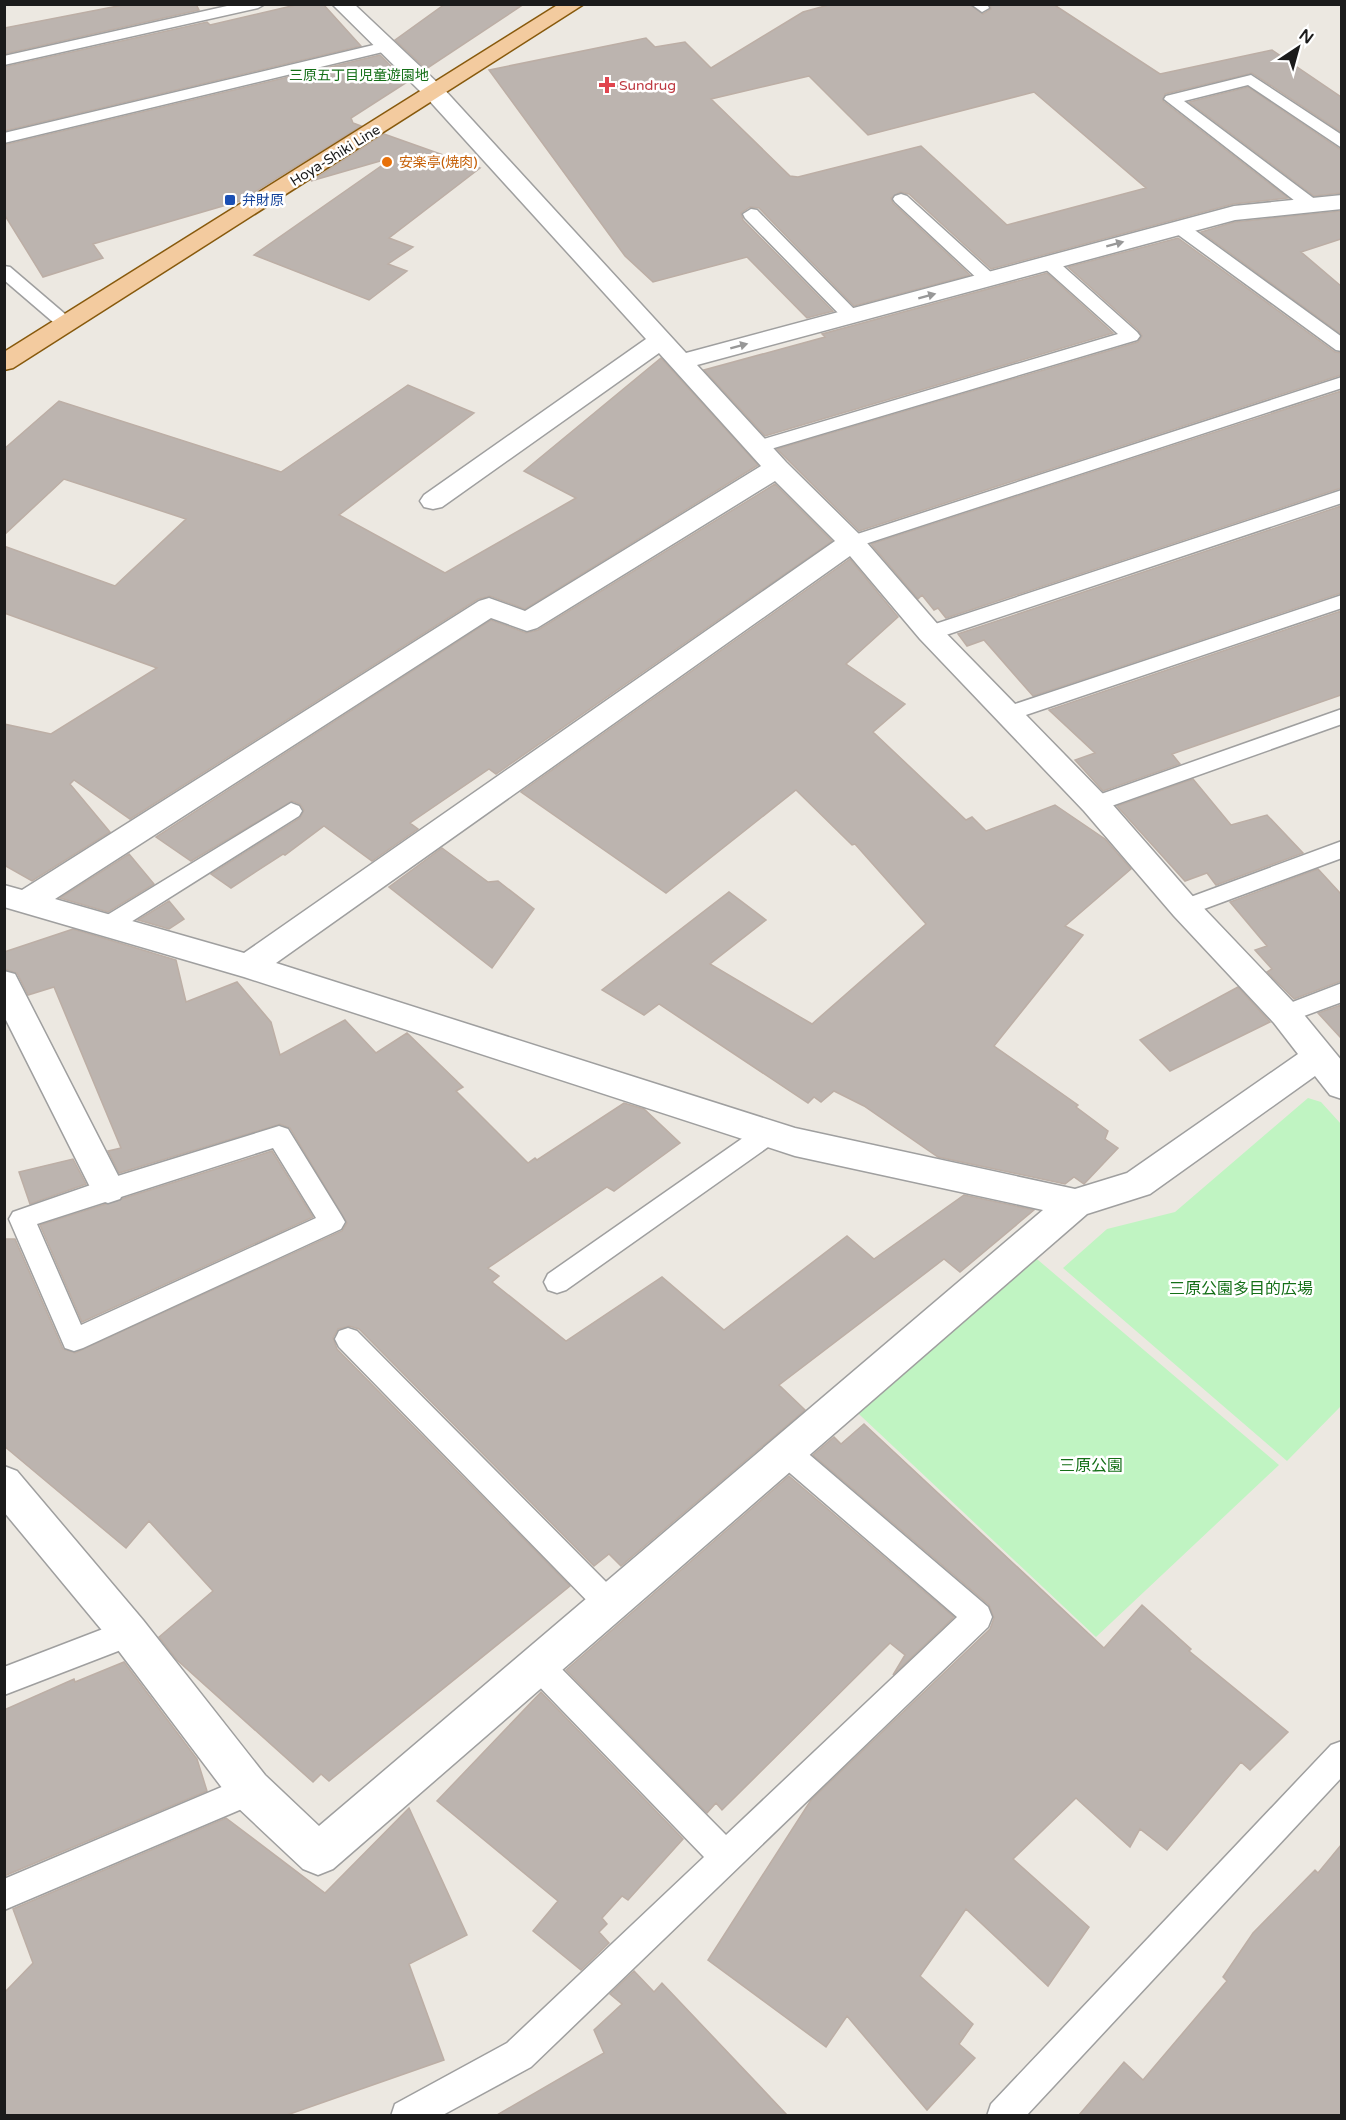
<svg xmlns="http://www.w3.org/2000/svg" width="1346" height="2120" font-family="'Varela Round','Noto Sans JP',sans-serif">
	<style>
		.park { fill: #c0f4c2 }
		.building { fill: #bcb4af; stroke: #bcaea5; stroke-width: 1.5; fill-rule: evenodd }
		.lines { fill: none; stroke-linecap: round; stroke-linejoin: round }
		.lane-casing { stroke: #9f9f9f; stroke-width: 3 }
		.street-casing { stroke: #9f9f9f; stroke-width: 3 }
		.primary-casing { stroke: #87590c; stroke-width: 3 }
		.lane { fill: #fff; fill-rule: evenodd }
		.street { fill: #fff; fill-rule: evenodd }
		.primary { fill: #f3cb9f; fill-rule: evenodd }
		.oneway { fill: #989898 }
		.health-dot { fill: #e0444e; stroke: #fff; stroke-width: 2 }
		.food-dot { fill: #e8710a; stroke: #fff; stroke-width: 2 }
		.transit-dot { fill: #1a4fb4; stroke: #fff; stroke-width: 2 }
		.labels { text-anchor: middle; stroke-width: 5; stroke-linejoin: round; paint-order: stroke }
		.far-park-label { font-size: 14px; fill: #146f17; stroke: #fff }
		.far-health-label { font-size: 14px; fill: #be3a42; stroke: #fff; text-anchor: start }
		.far-street-label { font-size: 14px; fill: #1b1b1b; stroke: #fff }
		.far-food-label { font-size: 14px; fill: #c56008; stroke: #fff; text-anchor: start }
		.far-transit-label { font-size: 14px; fill: #164399; stroke: #fff; text-anchor: start }
		.park-label { font-size: 16px; fill: #146f17; stroke: #fff }
	</style>
	<rect width="100%" height="100%" fill="#ece8e1"/>
	<path class="park" d="M1308 1098 1321 1102 1341 1124V1406L1287 1461 1063 1268 1107 1229 1175 1212Z
		M1024 1248 1279 1465 1096 1637 845 1401Z"/>
	<path class="building" d="M128 4H196L199 10 4 54V28Z
		M300 4H323L361 46 4 131V67L207 22 210 25Z
		M445 4H524L426 69 395 40Z
		M832 4H969L983 14 991 9 990 4H1053L1160 74 1272 50 1341 97V132L1252 73 1165 94 1163 101 1288 198 1233 204 991 269 909 194 900 192 891 198 893 203 970 275 854 306 759 208 750 207 741 213 743 220 833 311 807 318 747 257 653 282 625 256 489 70 646 38 655 47 685 42 711 68 803 12ZM809 76 868 135 1034 92 1146 188 1007 225 921 146 798 177 790 176 711 99Z
		M380 55 407 82 351 118 353 123 361 126 240 201 93 244 103 258 43 277 4 214V145Z
		M1248 87 1341 150V193L1314 196 1189 102Z
		M384 134 480 168 389 238 413 247 388 264 407 271 369 300 254 255 394 157 311 181Z
		M1341 211V239L1301 252 1341 286V334L1201 232 1235 222Z
		M1178 238 1335 352 1341 353V375L859 531 777 449 1138 342 1142 336 1138 330 1068 267Z
		M1047 273 1113 333 765 436 704 370 825 337 822 334Z
		M661 358 758 465 525 609 490 596 478 599 130 819 74 780 70 784 110 832 32 881 4 865V724L51 734 157 668 4 613V546L115 586 186 519 64 479 4 535V449L59 401 281 472 408 385 474 413 339 515 445 573 576 498 524 471Z
		M1341 391V488L946 618 938 608 934 610 922 595 918 599 871 544Z
		M775 484 832 541 496 774 489 769 410 823 418 829 372 861 324 826 285 855 283 854 231 888 211 874 300 818 304 810 300 804 292 801 191 861 156 837 491 620 526 633 538 630Z
		M1341 506V593L1033 696 984 640 967 646 958 634Z
		M850 559 898 617 846 664 905 704 873 732 966 820 972 817 986 831 1055 805 1105 839 1131 869 1065 926 1083 935 994 1046 1078 1105 1076 1107 1108 1131 1105 1139 1118 1148 1084 1184 1074 1177 1065 1184 938 1157 864 1106 834 1091 821 1102 814 1097 808 1103 659 1004 644 1015 602 990 729 892 766 920 710 964 812 1024 926 924 855 844 852 845 796 790 666 893 521 792Z
		M1341 611V695L1172 754 1180 764 1103 791 1075 760 1095 753 1049 710Z
		M1193 779 1231 825 1267 815 1303 853 1216 885 1207 873 1185 881 1117 806Z
		M442 848 488 882 498 881 534 909 492 968 389 887Z
		M129 854 154 884 108 912 60 898Z
		M1318 869 1341 894V981L1294 999 1267 972 1272 969 1255 950 1267 946 1230 902Z
		M169 901 184 919 169 929 138 920Z
		M73 929 176 960 186 1002 237 982 271 1022 280 1055 345 1020 376 1053 407 1033 463 1087 456 1091 528 1163 535 1158 537 1160 624 1103 644 1109 680 1143 614 1191 607 1187 488 1268 499 1276 492 1282 566 1341 662 1277 724 1330 847 1236 874 1259 964 1195 1034 1210 960 1272 944 1259 779 1385 805 1410 621 1566 609 1554 594 1566 359 1329 349 1326 338 1329 333 1338 337 1349 570 1586 329 1781 321 1774 313 1782 177 1660 159 1637 213 1591 149 1521 126 1548 4 1446V1239H15L63 1349 75 1353 342 1231 347 1223 290 1128 280 1124 119 1173 108 1151 121 1148 54 987 28 995 17 973 4 969V952Z
		M1238 987 1270 1022 1170 1071 1140 1040Z
		M1341 1005V1038L1318 1013Z
		M272 1151 313 1217 82 1322 40 1225Z
		M73 1159 86 1184 30 1204 19 1172Z
		M864 1424 1104 1648 1142 1605 1191 1649 1189 1651 1288 1732 1250 1770 1241 1762 1167 1850 1140 1829 1130 1847 1076 1798 1013 1859 1089 1927 1048 1986 966 1909 920 1976 973 2024 959 2044 975 2058 927 2110 847 2016 826 2047 708 1960 811 1800 990 1629 994 1618 989 1605 813 1455 834 1437 841 1444Z
		M789 1476 954 1617 893 1675 905 1655 890 1643 722 1810 716 1803 707 1813 566 1670Z
		M124 1662 197 1759 207 1791 4 1876V1710L74 1679 75 1682Z
		M541 1692 683 1839 628 1900 622 1896 602 1918 607 1924 599 1932 609 1943 581 1970 533 1931 558 1901 437 1801Z
		M409 1808 467 1935 409 1964 444 2060 287 2115H4V1993L33 1963 13 1909 226 1818 325 1893Z
		M1341 1845V2115H1079L1124 2062 1143 2080 1227 1981 1223 1977 1253 1933 1315 1870 1318 1873Z
		M634 1971 654 1992 662 1983 787 2115H497L604 2053 594 2030 622 2004 610 1994Z"/>
	<g class="lines">
		<g class="lane-casing">
			<path id="lane" d="M236 4H265L258 8 4 65V56Z
				M971 4H987L989 8 982 12Z
				M386 42 394 47 391 50 4 143V133Z
				M1251 75 1342 135V148L1248 85 1184 101 1316 200 1318 204 1316 208H1304L1164 99 1166 96Z
				M901 194 907 196 994 275 997 279 994 283H982L895 202 893 199 895 196Z
				M751 209 757 210 857 312 860 316 857 320H845L745 218 743 214Z
				M1179 222 1185 223 1342 337V351L1336 350 1173 231 1171 227Z
				M1048 257 1054 258 1137 332 1140 336 1137 340 764 451 757 453 748 447 750 443 1118 334 1042 266 1039 262 1042 258Z
				M4 266 10 267 72 320 75 324 72 328H60L4 280Z
				M1342 377V388L859 546H845L842 542 845 538Z
				M1342 490V503L937 638H923L920 633 923 628Z
				M1342 595V608L1017 718H1003L1000 713 1003 708Z
				M1342 709V724L1103 809 1095 812 1087 809 1084 804 1087 799Z
				M291 803 299 806 302 811 299 816 115 932 107 934 99 932 96 926 99 920Z
				M1342 841V858L1185 916 1177 914 1174 908 1177 902Z
				M1342 983V1002L1285 1023 1277 1020 1273 1014 1277 1008Z
				M769 1123 778 1126 781 1133 778 1140 566 1290 557 1293 548 1290 544 1282 548 1274 760 1126Z
				M279 1126 288 1129 341 1215 345 1222 341 1229 83 1348 74 1351 65 1348 9 1219 13 1212 108 1179ZM273 1148 316 1218 81 1325 37 1224Z
				M348 1328 357 1331 619 1595 623 1604 619 1613 609 1617 599 1613 339 1347 335 1339 339 1331Z
				M787 1441 797 1444 988 1607 992 1617 988 1627 531 2067 441 2116H391L395 2104 507 2043 704 1857 529 1676 524 1666 529 1656 539 1652 549 1656 726 1835 957 1617 777 1462 773 1453 777 1444Z
				M129 1619 139 1623 144 1633 139 1643 4 1695V1667Z
				M1342 1741V1777L1026 2116H987L991 2104 1331 1745Z
				M250 1775 261 1779 265 1790 261 1801 4 1910V1879Z"/>
		</g>
		<g class="street-casing">
			<path id="street" d="M332 4H354L442 87 686 353 1234 206 1342 195V209L1235 220 697 365 786 462 861 536 940 627 1106 797 1196 900 1296 1005 1342 1061V1099L1330 1095 1315 1076 1150 1194 1087 1214 333 1869 318 1875 303 1869 235 1805 115 1646 4 1512V1466L17 1471 143 1620 265 1775 319 1826 1043 1210 795 1156 244 977 4 907V885L22 890 479 601 489 598 525 611 761 466 659 353 442 507 433 509 424 507 420 501 424 495 646 339 426 97ZM775 481 835 541 244 953 55 899 491 618 527 631 537 628ZM850 556 920 639 1084 811 1174 916 1274 1023 1298 1054 1127 1173 1075 1189 795 1128 276 963Z
				M4 971 15 974 125 1189 120 1199 108 1203 96 1199 91 1189 4 1016Z"/>
		</g>
		<g class="primary-casing">
			<path id="primary" d="M559 4H584L13 368 4 370V352Z"/>
		</g>
		<use href="#lane" class="lane"/>
		<use href="#street" class="street"/>
		<use href="#primary" class="primary"/>
	</g>
	<defs><path id="oneway-solid" d="M-6-.8H1V-3.2L6.5 0L1 3.2V.8H-6Z" transform="scale(1.5)"/></defs>
	<g class="oneway">
		<use href="#oneway-solid" transform="translate(1115 244) rotate(-15)"/>
		<use href="#oneway-solid" transform="translate(927 296) rotate(-15)"/>
		<use href="#oneway-solid" transform="translate(739 346) rotate(-15)"/>
	</g>
	<path class="health-dot" d="M604 76h6v6h6v6h-6v6h-6v-6h-6v-6h6z"/>
	<circle class="food-dot" cx="387" cy="162" r="6"/>
	<rect class="transit-dot" x="224" y="194" width="12" height="12" rx="3"/>
	<g class="labels">
		<g class="far-park-label">
			<text x="359" y="80">三原五丁目児童遊園地</text>
		</g>
		<g class="far-health-label">
			<text x="619" y="90">Sundrug</text>
		</g>
		<g class="far-street-label">
			<text transform="translate(335 155) rotate(-32)" y="5">Hoya-Shiki Line</text>
		</g>
		<g class="far-food-label">
			<text x="399" y="167">安楽亭(焼肉)</text>
		</g>
		<g class="far-transit-label">
			<text x="242" y="205">弁財原</text>
		</g>
		<g class="park-label">
			<text x="1241" y="1294">三原公園多目的広場</text>
			<text x="1091" y="1471">三原公園</text>
		</g>
	</g>
	<rect width="1346" height="2120" fill="none" stroke="#1b1b1b" stroke-width="12"/>
	<g transform="translate(1298 48) rotate(36)" stroke="#ffffff" stroke-width="4.5" paint-order="stroke">
	<path d="M0-4.5L10 22L0 15L-10 22Z" fill="#1b1b1b"/>
	<text y="-9" font-size="16" font-weight="bold" text-anchor="middle" fill="#1b1b1b">N</text>
	</g>
</svg>
